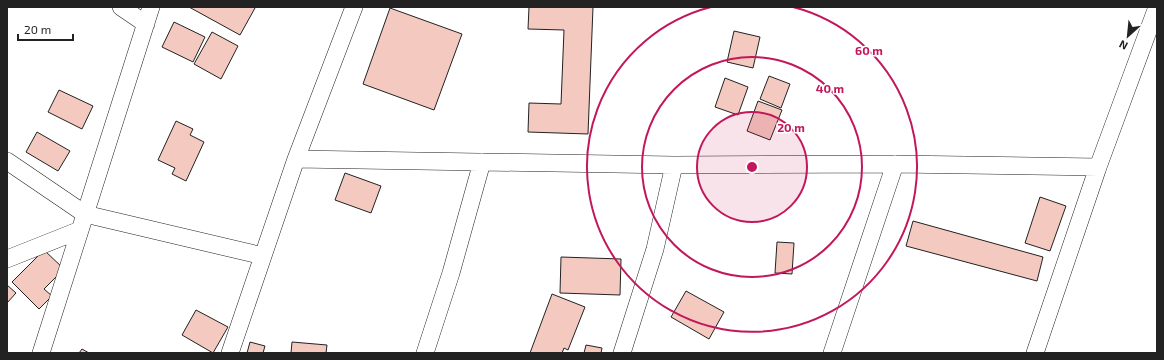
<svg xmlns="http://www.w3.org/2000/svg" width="1164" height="360" font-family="'Exo 2',sans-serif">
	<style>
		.building { fill: #f3c9c0; stroke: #222 }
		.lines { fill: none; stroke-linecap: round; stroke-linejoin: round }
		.minor-casing { stroke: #222; stroke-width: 18 }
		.minor { stroke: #fff; stroke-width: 17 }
		.ring { fill: none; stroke: #c2185b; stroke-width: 2 }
		.centre { fill: #c2185b; stroke: #fff; stroke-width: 2 }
		.ring-label { font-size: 12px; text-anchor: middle; font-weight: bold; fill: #c2185b; stroke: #fff; stroke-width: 3; stroke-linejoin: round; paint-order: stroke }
	</style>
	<rect width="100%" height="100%" fill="#fff"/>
	<path class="building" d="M189 7H253L255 8 240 35Z
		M529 7H593L588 134 528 132 529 103 561 104 564 30 528 29Z
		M390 8 462 34 434 110 363 84Z
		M174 22 205 37 193 62 162 47Z
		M734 31 760 37 753 68 727 62Z
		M212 32 238 46 221 79 194 64Z
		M769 76 790 84 781 108 760 99Z
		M725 78 748 87 738 115 715 107Z
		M59 90 93 106 82 129 48 112Z
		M758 101 782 110 770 140 747 131Z
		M176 121 193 129 190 135 204 142 186 181 172 174 175 168 158 160Z
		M37 132 70 151 58 171 26 152Z
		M345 173 381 186 371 213 335 200Z
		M1040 197 1066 206 1050 251 1025 243Z
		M913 221 1043 257 1037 281 906 246Z
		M777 242 794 243 792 274 775 273Z
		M44 250 64 269 44 289 52 296 39 309 12 282Z
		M561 257 621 259 620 295 560 293Z
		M7 285 16 293 7 303Z
		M686 291 724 312 709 339 671 317Z
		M552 294 585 307 568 350 564 348 562 353H530Z
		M196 310 228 327 213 353 182 335Z
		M250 342 265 346 263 353H247Z
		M292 342 327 345 326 353H291Z
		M586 345 602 348 601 353H584Z
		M82 349 89 353H79Z"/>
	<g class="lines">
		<g class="minor-casing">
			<path id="minor" d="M121 7 146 24
				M296 159 674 165 895 164 1098 167
				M7 161 85 214 263 256
				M7 259 80 230
				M41 353 151 7
				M230 353 296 159 354 7
				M425 353 451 273 482 162
				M622 353 655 249 674 165
				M832 353 895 164
				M1035 353 1098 167 1157 7"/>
		</g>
		<use href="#minor" class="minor"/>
	</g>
	<circle cx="752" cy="167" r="55" fill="#c2185b" fill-opacity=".12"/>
	<g class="ring">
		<circle cx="752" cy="167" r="55"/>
		<circle cx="752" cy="167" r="110"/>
		<path d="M793 7A165 165 0 1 1 711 7"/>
	</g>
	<circle cx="752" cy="167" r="6" class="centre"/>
	<g class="ring-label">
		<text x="869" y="55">60 m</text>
		<text x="830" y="93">40 m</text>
		<text x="791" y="132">20 m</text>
	</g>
	<rect width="1164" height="360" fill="none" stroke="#222222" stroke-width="16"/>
	<g transform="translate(1128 36) rotate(207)" stroke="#ffffff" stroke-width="3" paint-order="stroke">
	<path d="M0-3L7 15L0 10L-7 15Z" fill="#222222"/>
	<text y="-6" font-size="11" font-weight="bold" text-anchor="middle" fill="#222222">N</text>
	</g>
	<path d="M18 34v6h55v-6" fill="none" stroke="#222222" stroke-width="2"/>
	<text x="24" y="34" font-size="12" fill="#222222" stroke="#ffffff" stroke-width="3" paint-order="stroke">20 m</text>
</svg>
